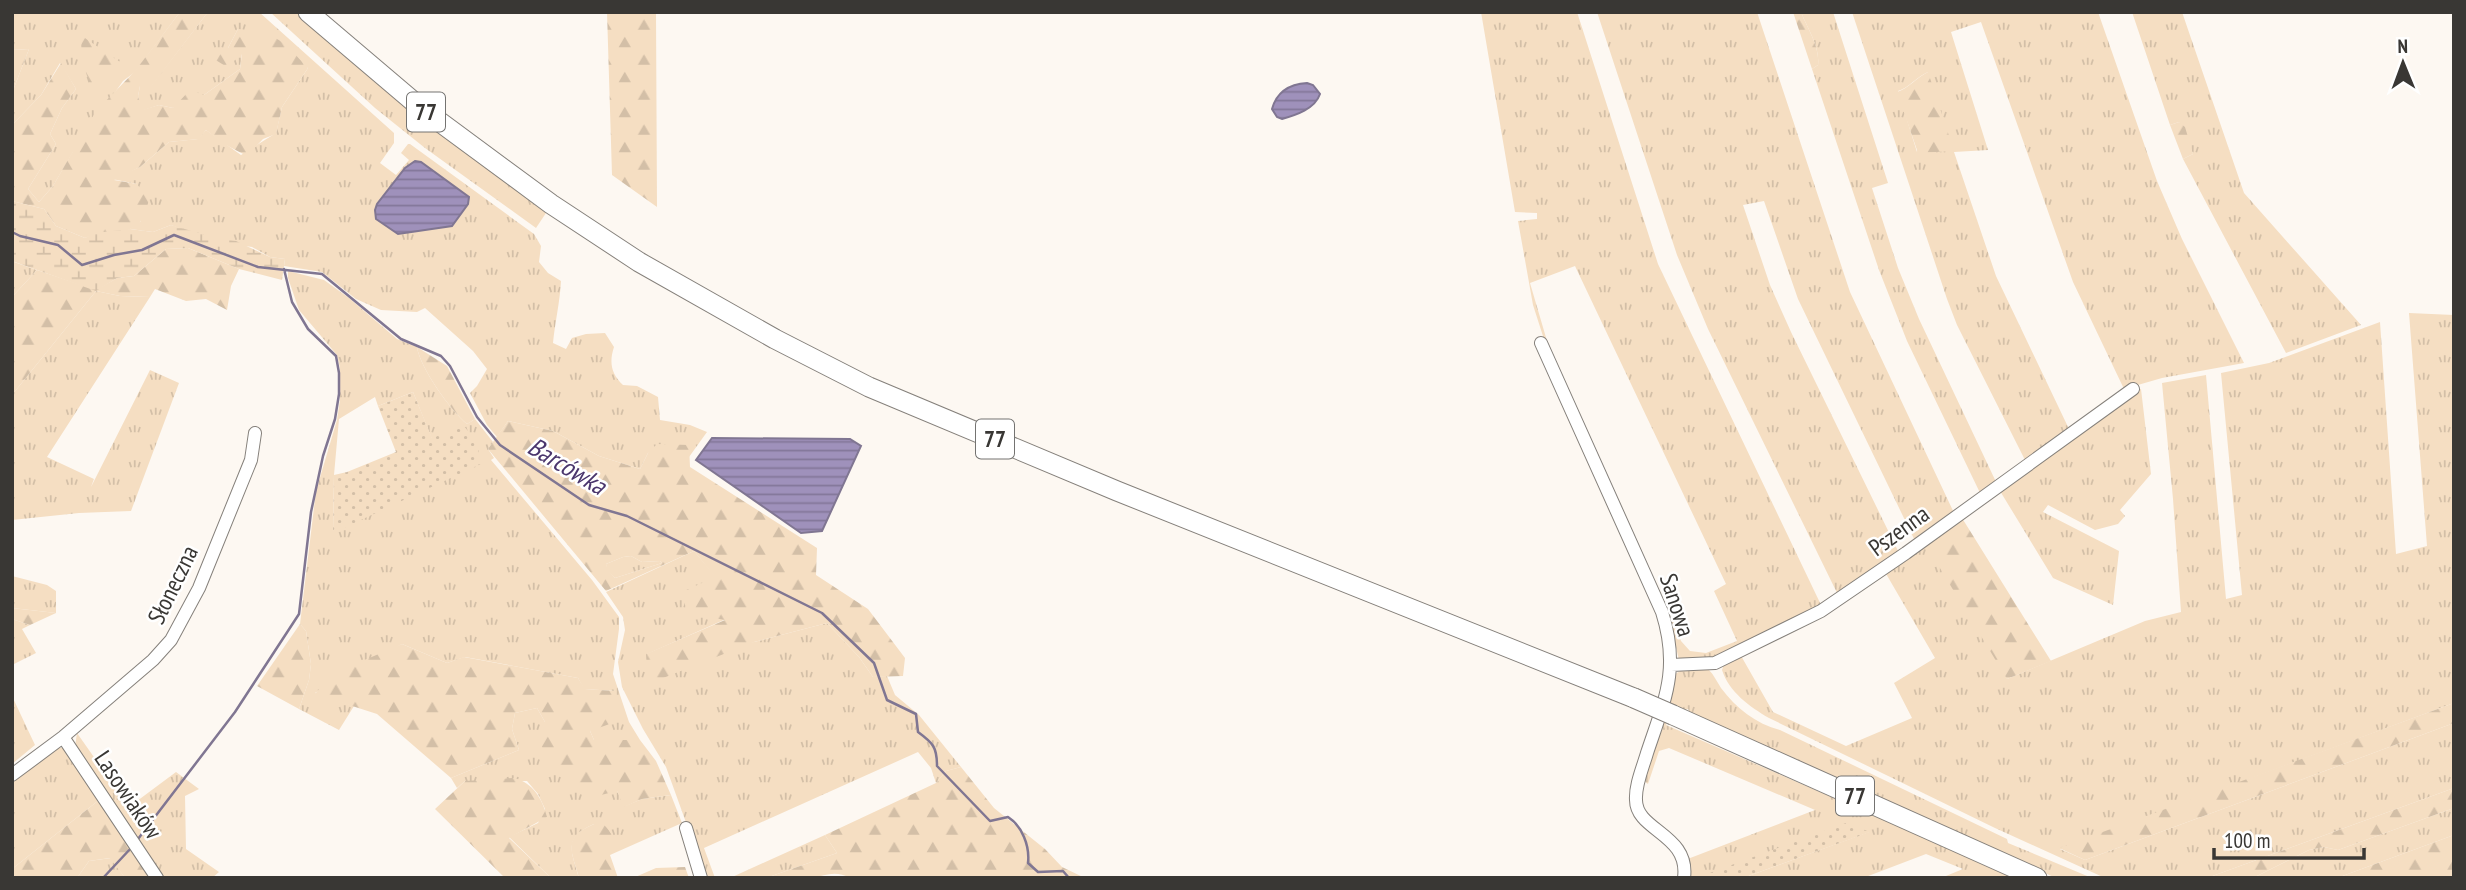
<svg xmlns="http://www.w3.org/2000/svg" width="2466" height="890" font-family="'PT Sans Narrow',sans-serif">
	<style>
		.grass { fill: url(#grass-tufts); fill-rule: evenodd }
		.forest { fill: url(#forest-firs); fill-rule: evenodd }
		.wetland { fill: url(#wetland-marsh) }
		.garden { fill: url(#garden-dots) }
		.water { fill: url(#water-rules); stroke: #807692; stroke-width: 2 }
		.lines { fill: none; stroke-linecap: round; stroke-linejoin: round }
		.stream { stroke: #807692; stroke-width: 2.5 }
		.minor-casing { stroke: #85807b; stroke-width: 14 }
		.primary-casing { stroke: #85807b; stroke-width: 21 }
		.minor { stroke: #fff; stroke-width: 12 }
		.primary { stroke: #fff; stroke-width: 19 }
		.primary-bridge-casing { stroke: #85807b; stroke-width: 21; stroke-linecap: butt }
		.primary-bridge { stroke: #fff; stroke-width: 19 }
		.labels { text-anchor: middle; stroke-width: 5; stroke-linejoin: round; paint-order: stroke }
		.shield { fill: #fff; stroke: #747371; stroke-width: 2 }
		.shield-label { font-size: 23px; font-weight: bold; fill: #393734 }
		.street-label { font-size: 24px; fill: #393734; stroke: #fff }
		.water-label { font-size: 26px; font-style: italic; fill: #4a356c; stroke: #fff }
	</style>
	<defs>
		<pattern id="grass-tufts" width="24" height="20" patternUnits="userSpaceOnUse" patternTransform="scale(1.75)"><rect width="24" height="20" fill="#f5dec2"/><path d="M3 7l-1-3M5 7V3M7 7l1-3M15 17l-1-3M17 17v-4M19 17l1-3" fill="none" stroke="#d3bfa7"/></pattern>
		<pattern id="forest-firs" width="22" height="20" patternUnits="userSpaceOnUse" patternTransform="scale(1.75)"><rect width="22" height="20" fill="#f5dec2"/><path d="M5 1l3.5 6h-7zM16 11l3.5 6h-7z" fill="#d3bfa7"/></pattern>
		<pattern id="wetland-marsh" width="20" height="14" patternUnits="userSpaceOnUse" patternTransform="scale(1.75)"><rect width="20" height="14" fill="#f5dec2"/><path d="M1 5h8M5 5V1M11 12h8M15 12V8" fill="none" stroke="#d3bfa7"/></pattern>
		<pattern id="garden-dots" width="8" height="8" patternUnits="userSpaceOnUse" patternTransform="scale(1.75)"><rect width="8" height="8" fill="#f5dec2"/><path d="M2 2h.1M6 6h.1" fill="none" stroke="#d3bfa7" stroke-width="1.8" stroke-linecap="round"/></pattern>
		<pattern id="water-rules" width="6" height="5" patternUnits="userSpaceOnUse" patternTransform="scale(1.75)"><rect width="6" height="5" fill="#9f91bb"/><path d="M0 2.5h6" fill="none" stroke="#837799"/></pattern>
	</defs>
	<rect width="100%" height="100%" fill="#fdf8f2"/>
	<path class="grass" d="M12 12H180L135 72 123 81 73 152 53 186 39 202 28 189 56 144 50 134 62 108 76 89 60 63 41 95 12 125V93L29 49 12 50Z
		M208 12H259L394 133V143L380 163 396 175 409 160 401 153 408 144H410L534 234 541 246 539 262 548 273 561 281C560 302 555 322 553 343L566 349 572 338 586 334 605 333 614 347C609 362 611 374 623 385L637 386 658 397 660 420 690 425 707 432 689 457V445L648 453 640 469 599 456 553 431 508 421 497 437 487 425 470 393 477 386 487 369 473 351 425 308 417 312 381 310 356 299 322 272 284 266 285 259 270 257 252 247 216 242 171 225 153 232 130 229 141 221 137 184 112 179 140 167 169 142 198 139 206 130 241 155 276 133 282 107 308 68 238 29 228 48 242 53 240 69 204 95 173 108 159 105 141 111 138 96 140 86H151Z
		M270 12H296C376 84 460 149 546 213L536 228 425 148 375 108Z
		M1481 12H1577L1658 264 1822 607 1713 659 1679 660 1670 622 1673 619 1681 641 1690 651 1706 653 1737 641 1714 591 1726 584 1575 266 1530 283 1552 358H1550L1533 305 1518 221 1537 219V213L1515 212Z
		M1597 12H1757L1850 292 1955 515 1916 543 1798 299 1764 201 1743 205 1770 285 1791 332 1900 555 1839 597 1708 329 1677 255Z
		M1801 12H1833L1888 183 1872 188 1898 268 1919 319 1997 484 1981 495 1907 341 1879 270 1812 69 1818 65C1820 46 1808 30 1801 12Z
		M1852 12H2098L2157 181 2182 239 2244 363 2162 378 2124 389 2073 282 1981 22 1951 32 1988 150 1954 152 1996 276 2069 429 2026 462 1957 325 1947 299ZM1928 72 1917 152 1898 91C1909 88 1916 77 1928 72Z
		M2132 12H2182L2244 193 2361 325 2286 353 2183 159 2193 154 2179 122 2170 125Z
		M14 262 37 270 12 297V263Z
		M288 271 324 280 349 298 397 339 417 347C420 368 451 411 467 424L475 419 493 442 488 449 494 458 491 460 592 580 619 617V629L613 674 629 722 640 740H594L590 731 615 691 584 689 578 678 465 657 447 663 402 644 315 693 354 706 339 730 299 709 309 680 311 664 306 631 300 624 316 491 337 420 340 400V368L337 355 299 310 288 278ZM413 392 432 439 478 447V453L333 532 334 475 339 419 375 397 378 406Z
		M96 291 120 296 150 297 47 457 94 479 91 487 150 370 179 383 131 511 79 513 12 520V395Z
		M2409 313 2454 315V703L2060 849 2085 860 2454 723V788L2207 878H2105L1995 828 1769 718C1750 707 1729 692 1722 670L1724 664 1740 654 1773 712 1846 746 1912 718 1894 683 1935 658 1885 572 2131 392 2141 389 2151 474 2120 510 2125 516 2118 524 2095 530 2048 505 2043 512 2119 551 2113 605 2053 578 2000 491 1962 518 2007 679 2145 621 2181 612 2173 499 2162 383 2206 375 2226 599 2242 595 2221 373 2269 363 2380 322 2396 554 2427 546Z
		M694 551 716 577 726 619 647 654 754 642 827 623 859 657 873 677 887 676 895 695 919 715 961 767 946 771 936 783 931 768 918 752 704 848 715 878H706L666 767 643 729 622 687 618 662 625 630 623 617 606 592Z
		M631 556 642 562 660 561 662 563 615 578 607 570 606 564 623 557Z
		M12 576 47 585 56 591V613L12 608Z
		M12 619 30 625 22 629 36 653 12 665Z
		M1682 670H1709C1714 675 1717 682 1721 688 1736 708 1756 724 1780 730L2007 839 2008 843 2092 878H2056L1691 715 1688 709 1685 710 1672 705 1666 725 2018 878H1941L1963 869 1926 854 1863 878H1743L1869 832 1696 878H1686L1685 860 1815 810 1669 748 1659 751 1648 784 1642 780 1675 674Z
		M12 696 35 745 12 764Z
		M537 708 545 722 617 791 625 806 642 799 671 795 682 823 610 855 594 824C563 838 571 850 579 878H551L509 837 538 823 545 809 538 794 527 781H465L457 788 451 778 519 750 512 729 515 713Z
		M77 733 129 807 176 772 199 789 185 796 186 849 219 872 212 878H163L75 747Z
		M56 748H63L99 800 12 869V781Z
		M2454 808V835L2337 878H2253L2309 850 2324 847 2338 850Z
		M825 835 837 853 766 878H730Z
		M111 858 125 878H77L89 861Z"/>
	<path class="forest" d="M180 12H208L151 87 140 86 138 96 142 110 159 105 173 108 190 90 204 95 240 69 242 54 227 67 214 59 228 48 238 29C278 33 281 40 308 68L282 107 276 134 263 139 247 156 224 144 206 130 199 139 169 142 140 167 114 180 137 184 149 200C147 206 145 217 140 222 128 237 101 230 85 238L56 226 44 209 12 201V125L41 95 61 63 76 89 62 108 50 134 56 144 28 189 39 202 53 186 96 111 135 71Z
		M607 12H942L656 13 657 207 612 175Z
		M1793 12H1801C1808 30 1820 46 1818 65L1812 69Z
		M82 36 120 62 118 75 93 92C86 74 79 55 82 36Z
		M29 49 12 93V50Z
		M1928 72 1954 151 1918 153 1897 92C1909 88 1917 77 1928 72Z
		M2179 122 2185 127 2193 154 2183 159 2170 125Z
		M188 248 239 269 231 286 227 310 206 299 186 301 155 289 150 297 120 296 96 291 12 395V297L37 270 96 290 117 278 134 276 166 249Z
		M417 347 447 366 475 419 467 424C451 411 420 368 417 347Z
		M508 421 553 431 599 456 640 469 648 453 657 444 689 445 690 467 817 548 816 575 868 609 905 658 903 676 873 677 859 657 827 623 754 642 648 684 646 654 725 620 687 613 682 592 715 577 694 551 606 591 488 449ZM631 556 642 562 660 561 662 563 615 578 608 570 606 564 623 557Z
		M1962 518 2051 661 2007 679 1926 545Z
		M12 608 56 613 30 625 12 619Z
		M300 624 306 631 311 664 309 680 299 709 257 686Z
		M402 644 447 663 464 657 578 678 585 689 615 691 618 721 590 731 594 740H640L656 761 671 795 642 799 624 807 617 791 589 798 539 744 545 722 537 708 515 713 512 729 519 750 451 778 377 714 315 694 332 674Z
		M2454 703V723L2085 860 2059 848Z
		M961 767 994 808 1045 849 1062 867 1085 878H850C836 870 826 875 812 878 797 880 780 878 766 878L837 853 825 835 936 783 946 771Z
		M514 778C533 783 542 798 547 817L509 838 551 878H505L435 809 465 781Z
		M2454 788V808L2338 850 2324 847 2309 850 2253 878H2207Z
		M99 800 153 878H125L110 858 89 861 77 878H12V869Z
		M594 824 604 825C614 835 617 842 610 855L618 878H579C571 849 562 838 594 824Z
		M2454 835V878H2337Z
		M685 867 689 878H633L656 868Z"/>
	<path class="wetland" d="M12 201 44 209 56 226 85 238 94 233 130 229 153 232 171 225 209 236 236 241 270 257 285 259 282 280 239 269 188 248 166 249 134 276 117 278 96 291 12 261Z"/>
	<path class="garden" d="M413 392 432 438 464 426 480 446 478 453 485 462 333 533 334 475 347 472 396 452 378 406Z
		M1846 823 1870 832 1743 878H1696Z"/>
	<path class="water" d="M1307 83 1313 85 1320 94C1315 109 1296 115 1282 119L1277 117 1272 109C1277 91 1290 84 1307 83Z
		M415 161 421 162 469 197 468 204 452 226 398 234 376 219 375 210 377 204 405 168Z
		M712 438 850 439 861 446 822 531 801 533 696 460Z"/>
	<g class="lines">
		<path class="stream" d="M12 232 20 236 58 245 82 265 114 255 142 250 174 235 258 267 322 274 401 339 441 356 450 366 477 417 500 445 589 505 627 516 822 613 874 663 887 700 916 714 918 732C933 743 937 747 937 766L990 821 1008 817C1022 826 1030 846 1028 863L1038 872 1063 871 1069 878
			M138 839 235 712 299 614 311 512 323 456 335 419 339 394V373L336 356 308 329 292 302 284 269
			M103 878 132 847"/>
		<g class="minor-casing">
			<path id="minor" d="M1541 343 1662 612C1680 669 1665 699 1647 753 1643 767 1635 785 1636 800 1636 831 1690 834 1684 878
				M1671 665 1715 663 1821 611 1906 553 2133 389
				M63 737 157 878
				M12 775 63 737 153 660 171 640 199 588 251 460 255 433
				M686 828 701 878"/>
		</g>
		<g class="primary-casing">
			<path id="primary" d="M308 12 421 108 551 204 639 262 775 339 869 387 1117 491 1634 698
				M1673 715 2037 878"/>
		</g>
		<use href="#minor" class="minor"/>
		<use href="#primary" class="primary"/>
		<g class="primary-bridge-casing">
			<path id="primary-bridge" d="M1634 698 1673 715"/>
		</g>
		<use href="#primary-bridge" class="primary-bridge"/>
	</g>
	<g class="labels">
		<g class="shield">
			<rect x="407" y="92.5" width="38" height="39" rx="5"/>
			<rect x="976" y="419.5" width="38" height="39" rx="5"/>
			<rect x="1836" y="776.5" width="38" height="39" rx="5"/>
		</g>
		<g class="shield-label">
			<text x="426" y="120">77</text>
			<text x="995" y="447">77</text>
			<text x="1855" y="804">77</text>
		</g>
		<g class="street-label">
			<text transform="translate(1899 531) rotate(-36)" y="8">Pszenna</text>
			<text transform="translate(173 585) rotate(-64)" y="8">Słoneczna</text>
			<text transform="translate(1677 605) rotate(72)" y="8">Sanowa</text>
			<text transform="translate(128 795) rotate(56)" y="8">Lasowiaków</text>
		</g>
		<g class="water-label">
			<text transform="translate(567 466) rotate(31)" y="9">Barcówka</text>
		</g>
	</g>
	<rect width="2466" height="890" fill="none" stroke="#393734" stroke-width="28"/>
	<g transform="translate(2403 63) rotate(359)" stroke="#ffffff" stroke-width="5" paint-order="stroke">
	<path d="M0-5L12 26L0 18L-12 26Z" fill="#393734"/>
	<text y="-10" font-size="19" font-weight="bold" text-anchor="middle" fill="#393734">N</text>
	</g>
	<path d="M2214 848v10h150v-10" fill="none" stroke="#393734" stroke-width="3.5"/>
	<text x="2224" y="848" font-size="21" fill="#393734" stroke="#ffffff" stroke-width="5" paint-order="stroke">100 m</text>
</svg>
